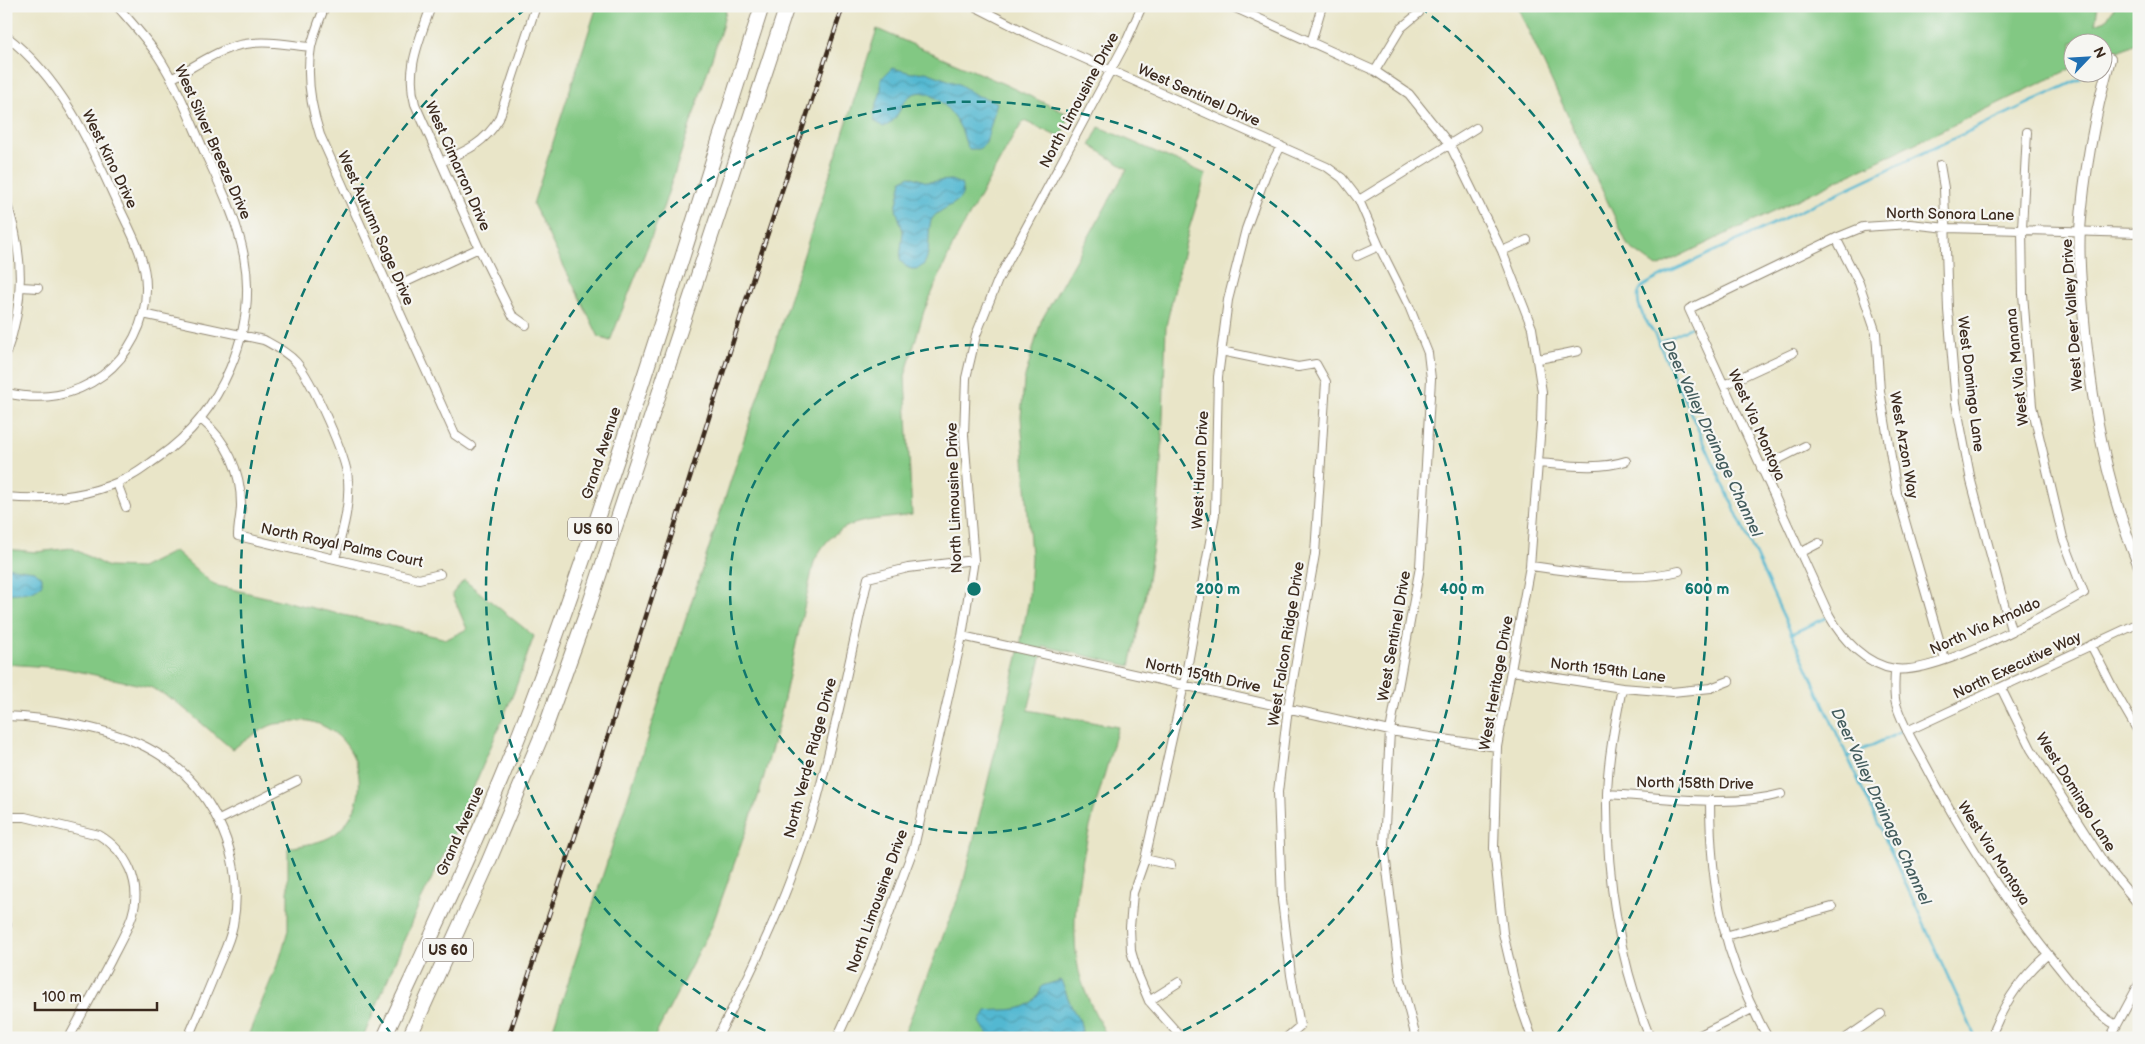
<svg xmlns="http://www.w3.org/2000/svg" width="2145" height="1044" font-family="'Balsamiq Sans',sans-serif">
	<style>
		.grass { fill: #82c883; stroke: #5e7950 }
		.water { fill: url(#water-waves); stroke: #477178 }
		.lines { fill: none; stroke-linecap: round; stroke-linejoin: round }
		.stream { stroke: #53b8d1; stroke-width: 2.5 }
		.street-casing { stroke: #928873; stroke-width: 10 }
		.secondary-casing { stroke: #928873; stroke-width: 12 }
		.highway-casing { stroke: #928873; stroke-width: 16 }
		.street { stroke: #fff; stroke-width: 8 }
		.secondary { stroke: #fff; stroke-width: 10 }
		.highway { stroke: #fff; stroke-width: 14 }
		.rail-casing { stroke: #3b2a1e; stroke-width: 4.5 }
		.rail { stroke: #f6f6f2; stroke-width: 2.5; stroke-dasharray: 8; stroke-linecap: butt }
		.ring { fill: none; stroke: #0f766e; stroke-width: 2.5; stroke-dasharray: 9 6 }
		.labels { text-anchor: middle; stroke-width: 4.5; stroke-linejoin: round; paint-order: stroke }
		.shield { fill: #f6f6f2; stroke: #73675e; stroke-width: 1 }
		.shield-label { font-size: 14px; font-weight: bold; fill: #3b2a1e }
		.street-label { font-size: 15px; fill: #3b2a1e; stroke: #f6f6f2 }
		.water-label { font-size: 16px; font-style: italic; fill: #435c5d; stroke: #f6f6f2 }
		.centre { fill: #0f766e; stroke: #f6f6f2; stroke-width: 2.5 }
		.ring-label { font-size: 15px; text-anchor: middle; font-weight: bold; fill: #0f766e; stroke: #f6f6f2; stroke-width: 4.5; stroke-linejoin: round; paint-order: stroke }
	</style>
	<defs>
		<pattern id="water-waves" width="16" height="10" patternUnits="userSpaceOnUse" patternTransform="scale(1.25)"><rect width="16" height="10" fill="#53b8d1"/><path d="M0 5q4-4 8 0t8 0" fill="none" stroke="#4696a9"/></pattern>
	</defs>
	<rect width="100%" height="100%" fill="#f6f6f2"/>
	<filter id="ink" filterUnits="userSpaceOnUse"><feTurbulence type="fractalNoise" baseFrequency=".02" numOctaves="2"/><feDisplacementMap in="SourceGraphic" scale="10" xChannelSelector="R" yChannelSelector="G"/><feConvolveMatrix kernelMatrix="1 2 1 2 8 2 1 2 1" color-interpolation-filters="sRGB"/></filter>
	<filter id="wash" filterUnits="userSpaceOnUse"><feTurbulence type="fractalNoise" baseFrequency=".0096" numOctaves="4" result="noise"/><feDisplacementMap in="SourceGraphic" scale="20" xChannelSelector="R" yChannelSelector="G"/><feGaussianBlur stdDeviation="1.12" result="paint"/><feColorMatrix in="noise" values="0 0 0 0 0 0 0 0 0 0 0 0 0 0 0 0 0 1.4 0 .05"/><feComposite in="paint" operator="in"/></filter>
	<g filter="url(#wash)">
		<rect width="100%" height="100%" fill="#e9e5c8"/>
		<path class="grass" d="M597 6H727L722 27 664 205 610 341 599 337 533 204Z
			M1517 6H2098L2095 24 2106 20 2115 6H2139V41L2103 59 2102 42H2072V68L1657 267 1628 246Z
			M877 29 1004 84 1070 115 1061 138 1024 121 1013 137 954 243 924 311 905 376 912 515C867 522 836 516 814 562L778 726 759 794 712 926 654 1038H550Z
			M1099 127 1206 174 1189 229 1166 326 1162 447 1157 520 1146 593 1130 666 1044 646 1028 710 1118 727C1099 797 1066 888 1077 961 1081 989 1095 1013 1108 1038H911L905 1032 962 888 1018 657 1029 598 1031 556 1021 417 1024 381 1041 321 1127 169 1090 145Z
			M72 548 108 567 141 568 175 551 214 585 447 639 467 629 452 594 464 580 534 636 514 692 453 836 420 902 363 1038H247L280 958 288 930V848C302 845 323 843 335 834 378 800 361 733 309 721 305 720 298 721 294 722 288 723 281 723 275 724 263 727 244 742 232 749L174 700 150 687 63 668 6 664V549L36 552Z"/>
		<path class="water" d="M892 68 912 73 926 72 959 84 976 95 997 102 986 143 979 149H969C964 142 964 134 960 127 950 107 921 75 903 104 898 113 894 124 883 127L875 121 874 113 881 91V79Z
			M910 176 927 182 951 180 961 184C970 204 940 206 932 219 925 230 936 271 912 269 906 268 903 264 900 259L903 231 896 209 902 180Z
			M6 567 34 571 42 577V584C33 595 19 592 6 594Z
			M1061 980 1072 1008 1080 1021 1082 1031 1079 1038H990L980 1022 986 1011C1012 1008 1031 1015 1042 986Z"/>
		<g class="lines">
			<path class="stream" d="M1658 343 1691 327
				M1791 634 1826 618
				M1847 757 1901 732
				M1976 1038 1655 335C1648 324 1630 300 1642 287 1647 283 1654 280 1660 277L2080 79"/>
		</g>
	</g>
	<g filter="url(#ink)">
		<g class="lines">
			<g class="street-casing">
				<path id="street" d="M325 6C320 19 314 33 311 47 306 75 311 107 320 135L455 435 471 446
					M431 6C420 40 405 68 415 104L479 248 512 315 526 325
					M974 6 1027 33 1327 167 1342 178 1359 200 1379 246 1409 306 1428 353 1431 379 1420 567 1390 731 1384 845 1400 976 1416 1038
					M1231 6 1375 71 1409 94 1450 145 1502 251 1532 328 1542 392 1541 424 1530 566 1497 747 1494 848 1503 933 1519 1001 1532 1038
					M6 36C62 79 90 143 118 205 131 232 147 260 146 290 146 323 129 355 103 375 73 397 42 401 6 393
					M1311 43 1322 6
					M1375 71 1401 28 1419 13 1417 6
					M171 79C194 67 219 48 245 44 267 40 289 45 311 47
					M2027 132 2022 229 2023 294 2032 406 2063 538 2084 593C2045 615 1937 675 1895 669 1866 665 1842 639 1829 615L1689 309 1836 238 1863 227 1910 224 1947 228 2139 233
					M441 162C466 151 484 144 499 119L536 6
					M1940 165 1944 188 1948 310 1956 403 1971 481 2011 630
					M1359 200 1476 128
					M6 202C24 251 25 304 6 353
					M1836 238 1859 283 1876 333 1880 391 1897 493 1945 660
					M1502 251 1527 240
					M1357 256 1379 246
					M21 287 38 288
					M389 290 479 248
					M143 314 264 340C275 346 287 352 296 362 311 379 347 457 348 480 350 508 342 533 335 559
					M1221 351 1298 367 1316 364 1326 382 1315 554 1288 708 1278 792 1282 900 1291 975 1300 1026 1286 1038
					M1539 359 1578 351
					M1724 385 1793 353
					M201 419C227 441 241 471 241 505 241 515 238 525 238 536L419 579 440 574
					M1537 463C1567 465 1598 470 1626 461
					M1761 468 1805 446
					M117 483 126 507
					M6 497C48 501 93 496 131 476 141 471 150 463 159 457 221 414 258 331 244 256 237 219 220 185 204 151 190 119 177 85 158 56 146 38 131 22 117 6
					M1800 553 1819 543
					M1530 566C1579 572 1631 583 1679 571
					M962 636 1390 731 1497 747
					M2091 645 2114 690 2139 733
					M1895 669C1895 681 1893 693 1896 704 1902 724 1914 744 1924 762 1962 835 2007 905 2060 969 2076 989 2093 1012 2116 1025
					M1512 671 1622 688 1672 692 1711 688 1729 681
					M1622 688C1615 723 1608 759 1607 794 1606 878 1619 960 1650 1038
					M2001 688 2031 749 2104 863 2139 905
					M6 716C45 717 112 729 146 747 211 780 246 854 233 925 230 941 222 956 216 971 207 994 197 1016 188 1038
					M1907 731 2139 623
					M1607 794C1661 797 1730 808 1781 794
					M1710 800C1710 890 1724 959 1768 1038
					M6 817H25L99 835C126 851 143 883 132 916 127 931 118 946 111 960 97 987 83 1012 69 1038
					M219 820 297 781
					M1145 859 1171 865
					M6 926 7 925
					M1725 936 1832 907
					M1149 1001 1179 982
					M1994 1029C2007 998 2023 976 2048 954
					M717 1038C757 963 793 885 816 803 836 729 851 653 868 578L908 568 974 560
					M837 1038 866 975 914 847 962 636 974 560 964 435 966 378 976 335 998 280 1127 40 1142 6
					M1182 1038 1149 1001 1138 975 1131 951 1130 927 1133 893 1145 859 1184 685 1215 514 1218 377 1228 300 1246 229 1266 174 1281 146
					M1694 1038 1752 1009
					M1846 1038 1881 1014
					M2110 1038 2139 984"/>
			</g>
			<g class="secondary-casing">
				<path id="secondary" d="M2110 59C2095 114 2084 172 2080 230 2078 256 2081 283 2083 309 2090 396 2105 485 2139 566"/>
			</g>
			<g class="highway-casing">
				<path id="highway" d="M384 1038C435 928 488 818 531 704 617 475 687 239 762 6
					M409 1038 488 863 547 723 589 606 787 6"/>
			</g>
			<use href="#street" class="street"/>
			<use href="#secondary" class="secondary"/>
			<use href="#highway" class="highway"/>
			<g class="rail-casing">
				<path id="rail" d="M508 1038 603 752 754 275 843 6"/>
			</g>
			<use href="#rail" class="rail"/>
		</g>
	</g>
	<g class="ring">
		<circle cx="974" cy="589" r="244"/>
		<path d="M779 1037A488 488 0 1 1 1169 1037"/>
		<path d="M392 1035A733 733 0 0 1 528 7M1420 7A733 733 0 0 1 1556 1035"/>
	</g>
	<g class="labels">
		<g class="shield">
			<rect x="568" y="517.5" width="50" height="23" rx="4"/>
			<rect x="423" y="938.5" width="50" height="23" rx="4"/>
		</g>
		<g class="shield-label">
			<text x="593" y="534">US 60</text>
			<text x="448" y="955">US 60</text>
		</g>
		<g class="street-label">
			<text transform="translate(1199 95) rotate(24)" y="5">West Sentinel Drive</text>
			<text transform="translate(1079 100) rotate(-62)" y="5">North Limousine Drive</text>
			<text transform="translate(213 142) rotate(66)" y="5">West Silver Breeze Drive</text>
			<text transform="translate(110 159) rotate(64)" y="5">West Kino Drive</text>
			<text transform="translate(458 166) rotate(66)" y="5">West Cimarron Drive</text>
			<text transform="translate(1950 214) rotate(1)" y="5">North Sonora Lane</text>
			<text transform="translate(376 228) rotate(66)" y="5">West Autumn Sage Drive</text>
			<text transform="translate(2072 315) rotate(-94)" y="5">West Deer Valley Drive</text>
			<text transform="translate(2017 367) rotate(-96)" y="5">West Via Manana</text>
			<text transform="translate(1971 384) rotate(83)" y="5">West Domingo Lane</text>
			<text transform="translate(1757 425) rotate(66)" y="5">West Via Montoya</text>
			<text transform="translate(1904 445) rotate(80)" y="5">West Arzon Way</text>
			<text transform="translate(601 453) rotate(-72)" y="5">Grand Avenue</text>
			<text transform="translate(1200 470) rotate(-87)" y="5">West Huron Drive</text>
			<text transform="translate(954 498) rotate(-92)" y="5">North Limousine Drive</text>
			<text transform="translate(342 545) rotate(12)" y="5">North Royal Palms Court</text>
			<text transform="translate(1985 626) rotate(-24)" y="5">North Via Arnoldo</text>
			<text transform="translate(1394 636) rotate(-80)" y="5">West Sentinel Drive</text>
			<text transform="translate(1286 644) rotate(-81)" y="5">West Falcon Ridge Drive</text>
			<text transform="translate(2017 665) rotate(-25)" y="5">North Executive Way</text>
			<text transform="translate(1608 670) rotate(7)" y="5">North 159th Lane</text>
			<text transform="translate(1203 675) rotate(12)" y="5">North 159th Drive</text>
			<text transform="translate(1496 683) rotate(-80)" y="5">West Heritage Drive</text>
			<text transform="translate(810 758) rotate(-75)" y="5">North Verde Ridge Drive</text>
			<text transform="translate(1695 783) rotate(1)" y="5">North 158th Drive</text>
			<text transform="translate(2076 792) rotate(58)" y="5">West Domingo Lane</text>
			<text transform="translate(460 831) rotate(-66)" y="5">Grand Avenue</text>
			<text transform="translate(1994 853) rotate(57)" y="5">West Via Montoya</text>
			<text transform="translate(877 901) rotate(-70)" y="5">North Limousine Drive</text>
		</g>
		<g class="water-label">
			<text transform="translate(1713 438) rotate(65)" y="6">Deer Valley Drainage Channel</text>
			<text transform="translate(1882 806) rotate(65)" y="6">Deer Valley Drainage Channel</text>
		</g>
	</g>
	<circle cx="974" cy="589" r="8" class="centre"/>
	<g class="ring-label">
		<text x="1218" y="594">200 m</text>
		<text x="1462" y="594">400 m</text>
		<text x="1707" y="594">600 m</text>
	</g>
	<rect width="2145" height="1044" fill="none" stroke="#f6f6f2" stroke-width="25"/>
	<g transform="translate(2088 58) rotate(65)"><circle r="24" fill="#f6f6f2" stroke="#aba49d"/>
	<path d="M0-4L9 19L0 12L-9 19Z" fill="#1f6fb2"/>
	<text y="-8" font-size="14" font-weight="bold" text-anchor="middle" fill="#3b2a1e">N</text>
	</g>
	<path d="M35 1002v8h122v-8" fill="none" stroke="#3b2a1e" stroke-width="2.5"/>
	<text x="42" y="1002" font-size="15" fill="#3b2a1e" stroke="#f6f6f2" stroke-width="4" paint-order="stroke">100 m</text>
</svg>
